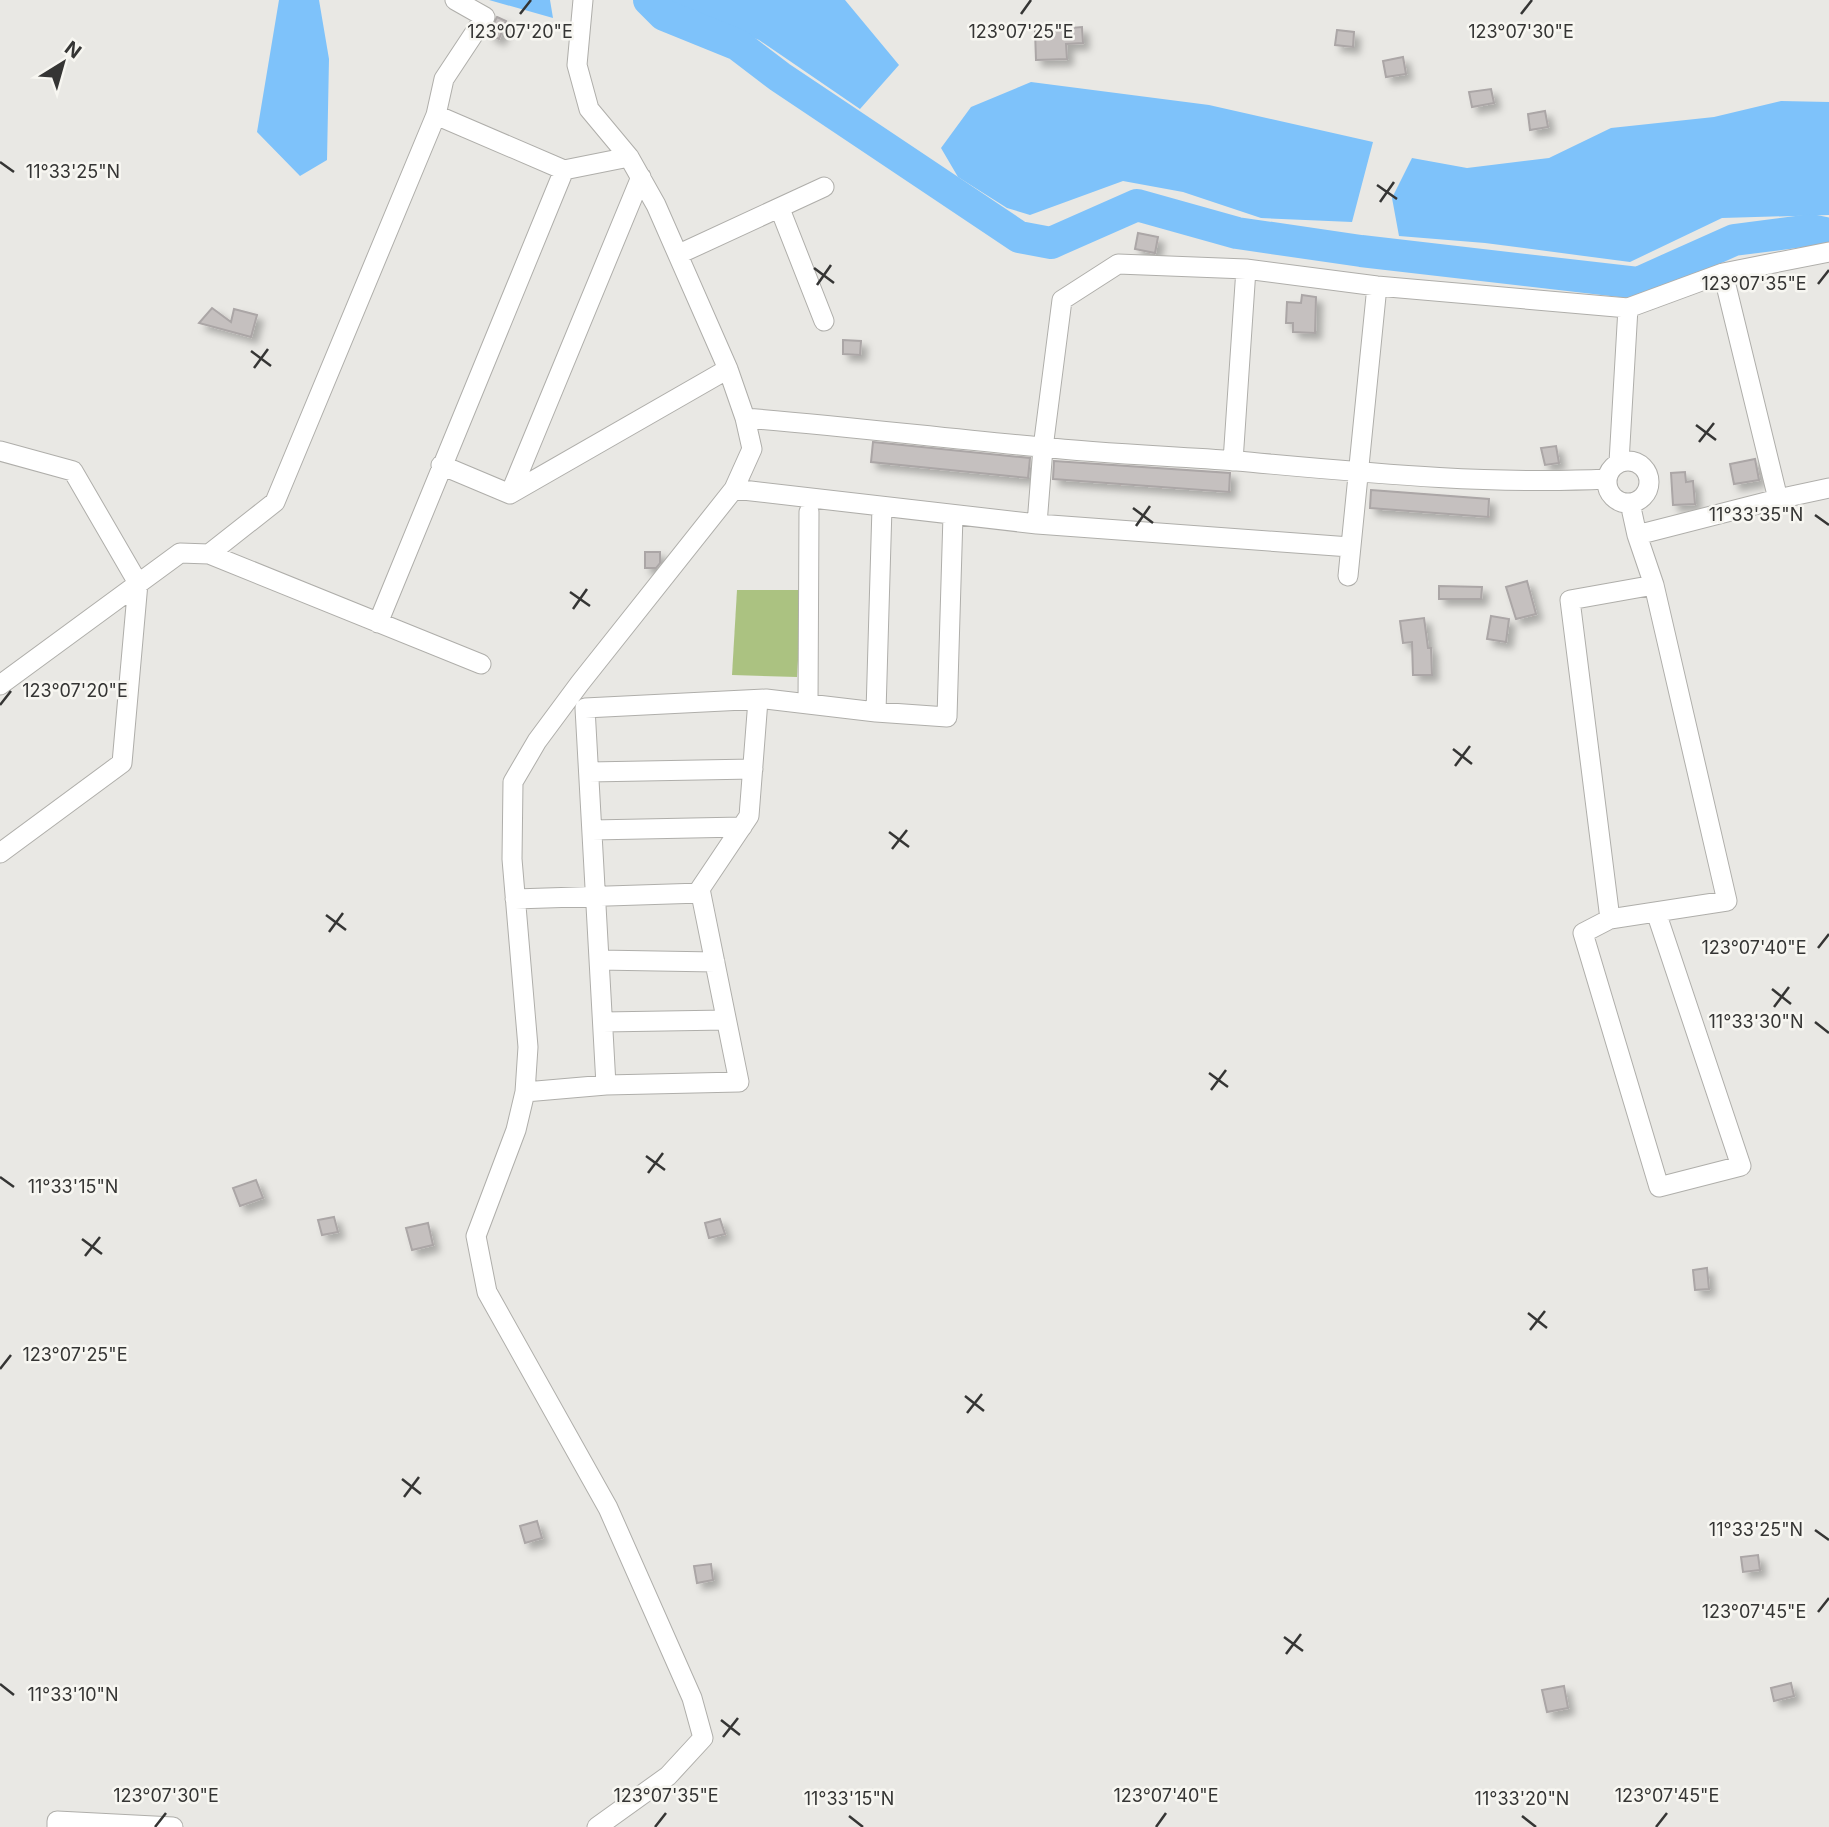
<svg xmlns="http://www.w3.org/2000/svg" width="1829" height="1827" font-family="Inter,sans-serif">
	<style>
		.green { fill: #abc281 }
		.water { fill: #7ec2fa }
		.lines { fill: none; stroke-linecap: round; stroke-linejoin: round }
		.river { stroke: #7ec2fa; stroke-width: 32 }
		.building { fill: #c5c0bf; stroke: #aba6a6; stroke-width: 2; filter: url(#shadow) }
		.minor-casing { stroke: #afaeaa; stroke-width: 21 }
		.minor { stroke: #fff; stroke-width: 19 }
		.ticks { fill: none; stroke: #353534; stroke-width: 2.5 }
		.ticks-label { font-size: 18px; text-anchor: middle; fill: #353534; stroke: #f7f6f1; stroke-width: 5; stroke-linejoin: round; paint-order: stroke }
	</style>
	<defs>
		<filter id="shadow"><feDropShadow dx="6" dy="6" stdDeviation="3.5" flood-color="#0004"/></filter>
	</defs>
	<rect width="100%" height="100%" fill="#e9e8e4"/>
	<path class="green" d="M737 590H802L797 677 732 675Z"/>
	<path class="water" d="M279 0H319L329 59 327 160 300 176 257 132Z
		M489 0H550L553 18Z
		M664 0H845L899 65 860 109 759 40Z
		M1031 82 1209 105 1373 142 1352 222 1261 218 1183 192 1123 181 1030 215 1007 208 958 177 941 148 971 107Z
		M1781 101 1829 102V215L1722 218 1630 262 1485 243 1399 236 1392 198 1412 158 1467 168 1549 158 1611 128 1714 117Z"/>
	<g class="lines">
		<path class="river" d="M649 0 664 15 738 45 780 77 1019 237 1051 243 1137 205 1237 233 1361 251 1638 283 1734 240 1811 230 1829 234"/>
	</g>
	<path class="building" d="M497 17 506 21 499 39 488 34Z
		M1082 27 1083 43 1066 44 1067 59 1036 60 1035 31Z
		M1337 30 1354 32 1353 47 1335 45Z
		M1403 57 1406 74 1386 77 1383 61Z
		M1491 89 1494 103 1472 107 1469 92Z
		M1545 111 1548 127 1530 130 1528 114Z
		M1138 233 1158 237 1155 253 1135 249Z
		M1302 295 1316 297 1315 333 1293 332V323H1286L1287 302 1301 303Z
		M212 308 231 322 234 309 257 315 251 337 199 323Z
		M843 340 861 341 860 355 843 354Z
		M873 442 1030 458 1028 478 871 462Z
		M1556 446 1559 463 1545 465 1541 448Z
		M1755 459 1759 480 1734 484 1730 464Z
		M1054 461 1230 473 1229 492 1053 479Z
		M1685 472 1686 482 1693 481 1695 504 1673 505 1671 473Z
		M1371 490 1489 499 1488 517 1370 508Z
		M645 552H660V563L656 568H645Z
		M1527 581 1536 614 1516 619 1506 587Z
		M1439 586 1482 587 1481 599H1439Z
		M1491 616 1509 619 1506 642 1487 639Z
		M1424 618 1428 648H1431L1432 675H1413L1412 642 1403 643 1400 621Z
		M256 1180 263 1198 240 1206 233 1188Z
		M334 1217 338 1232 322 1235 318 1220Z
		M720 1219 725 1234 709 1238 705 1223Z
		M428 1223 433 1245 412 1250 406 1228Z
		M1707 1268 1709 1289 1695 1290 1693 1270Z
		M537 1521 542 1538 525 1543 520 1526Z
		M1758 1555 1760 1570 1743 1572 1741 1557Z
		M711 1564 713 1580 697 1583 694 1566Z
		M1791 1683 1794 1696 1774 1701 1771 1688Z
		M1564 1686 1568 1708 1547 1712 1542 1690Z"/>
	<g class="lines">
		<g class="minor-casing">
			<path id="minor" d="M455 0 485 17 444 79 436 115 275 502 209 554 481 664
				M583 0 577 65 589 109 629 157 656 205 728 369 745 418 752 449 734 489 580 683 537 741 513 782 512 859 528 1047 525 1092 516 1130 476 1236 487 1292 608 1508 692 1698 703 1738 668 1776 597 1827
				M436 115 564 170 629 157
				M780 209 824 321
				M679 254 824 187
				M1723 273 1829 252
				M745 418C844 426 942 438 1041 447 1106 454 1171 456 1237 461 1360 472 1483 485 1607 479
				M0 451 73 471 138 583 122 763 0 853
				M1233 461 1246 269
				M1607 482a21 21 0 1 1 42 0a21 21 0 1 1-42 0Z
				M1619 462 1628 308
				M441 465 510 494
				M734 489 1037 524
				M510 494 641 177
				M510 494 728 369
				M1630 503 1637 535 1654 585 1727 901 1610 919 1570 600 1654 585
				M1637 535 1778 499 1829 488
				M1350 547 1037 524 1043 448 1062 300 1118 264 1246 269 1377 286 1628 308 1723 273 1778 499
				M1348 576 1377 286
				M378 623 564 170
				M0 685 180 553 209 554
				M808 704 809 512
				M876 712 882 507
				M589 772 753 769
				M592 830 742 827
				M515 899 701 893
				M1610 919 1583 933 1659 1187 1741 1166 1656 912
				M599 960 715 962
				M603 1022 726 1020
				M606 1085 585 708 766 699 876 712 947 717 953 515
				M525 1092 606 1085 739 1082 700 889 749 816 758 700
				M57 1827V1821L173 1827"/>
		</g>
		<use href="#minor" class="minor"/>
	</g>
	<path class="ticks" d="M520 14 531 0M1021 14 1031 0M1521 14 1532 0M0 162 14 172M1377 185 1397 199M1380 202 1394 182M814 268 834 283M1818 284 1829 270M817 285 831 265M251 351 271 366M254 368 268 349M1696 425 1716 440M1699 442 1714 423M1133 508 1153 523M1815 515 1829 525M1136 526 1150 506M570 592 590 606M573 609 587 589M0 705 11 691M1453 749 1472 764M1455 766 1470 746M889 832 909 847M892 849 907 830M326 915 346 930M329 932 343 913M1818 948 1829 934M1772 989 1791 1004M1774 1007 1789 987M1815 1022 1829 1033M1209 1073 1228 1087M1211 1090 1226 1070M646 1156 665 1170M648 1173 663 1153M0 1177 14 1187M82 1239 102 1254M85 1256 100 1237M1528 1313 1547 1328M1530 1330 1545 1311M0 1369 11 1355M965 1396 984 1411M967 1413 982 1394M402 1479 421 1494M404 1497 419 1477M1815 1530 1829 1540M1818 1612 1829 1598M1284 1637 1303 1651M1286 1654 1301 1634M0 1684 14 1695M721 1720 740 1735M723 1737 738 1718M849 1816 863 1827M1522 1816 1536 1827M155 1827 166 1813M655 1827 666 1813M1156 1827 1166 1813M1656 1827 1667 1813"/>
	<g class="ticks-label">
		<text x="520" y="38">123°07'20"E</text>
		<text x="1021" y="38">123°07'25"E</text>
		<text x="1521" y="38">123°07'30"E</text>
		<text x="73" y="178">11°33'25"N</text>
		<text x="1754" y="290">123°07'35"E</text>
		<text x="1756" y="521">11°33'35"N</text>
		<text x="75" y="697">123°07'20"E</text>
		<text x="1754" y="954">123°07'40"E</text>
		<text x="1756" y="1028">11°33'30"N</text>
		<text x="73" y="1193">11°33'15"N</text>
		<text x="75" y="1361">123°07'25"E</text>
		<text x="1756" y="1536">11°33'25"N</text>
		<text x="1754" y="1618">123°07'45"E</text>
		<text x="73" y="1701">11°33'10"N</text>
		<text x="166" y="1802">123°07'30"E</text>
		<text x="666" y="1802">123°07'35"E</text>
		<text x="1166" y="1802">123°07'40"E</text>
		<text x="1667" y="1802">123°07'45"E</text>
		<text x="849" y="1805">11°33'15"N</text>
		<text x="1522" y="1805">11°33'20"N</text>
	</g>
	<g transform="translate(63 63) rotate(37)" stroke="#f7f6f1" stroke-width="5" paint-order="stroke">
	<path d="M0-5L12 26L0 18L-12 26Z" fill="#353534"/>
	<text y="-10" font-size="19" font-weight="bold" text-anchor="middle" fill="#353534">N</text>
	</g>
</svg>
